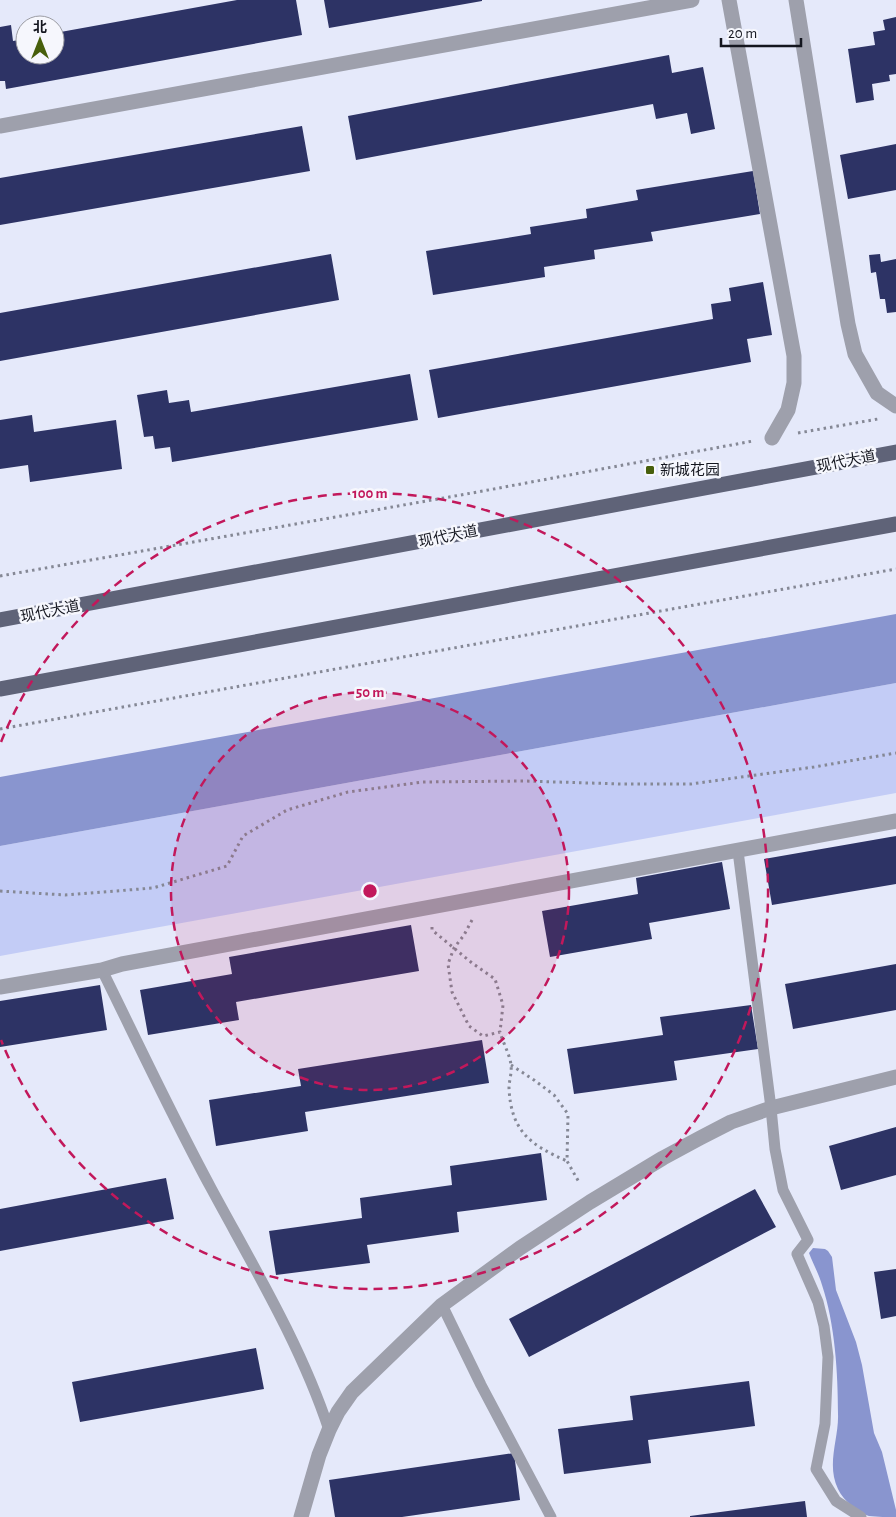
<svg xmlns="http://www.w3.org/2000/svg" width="896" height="1517" font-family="'Alegreya Sans','Noto Sans SC',sans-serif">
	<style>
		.green { fill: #c3ccf6 }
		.water { fill: #8995cf }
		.building { fill: #2d3365 }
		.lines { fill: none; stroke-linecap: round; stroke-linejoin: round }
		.path { stroke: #858895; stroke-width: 3; stroke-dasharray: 2.5 4; stroke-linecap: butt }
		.service { stroke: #9ea0ac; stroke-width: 11 }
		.minor { stroke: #9ea0ac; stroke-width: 15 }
		.primary { stroke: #5f6378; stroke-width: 15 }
		.ring { fill: none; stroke: #c2185b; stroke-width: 2.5; stroke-dasharray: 9 6 }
		.poi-dot { fill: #475f0c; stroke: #f6f7fd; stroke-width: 2 }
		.labels { text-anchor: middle; stroke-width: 5; stroke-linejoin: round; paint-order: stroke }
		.street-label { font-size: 15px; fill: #14161f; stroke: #f6f7fd }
		.poi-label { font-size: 15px; fill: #14161f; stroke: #f6f7fd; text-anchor: start }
		.centre { fill: #c2185b; stroke: #f6f7fd; stroke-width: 2.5 }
		.ring-label { font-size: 15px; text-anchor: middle; font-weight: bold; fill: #c2185b; stroke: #f6f7fd; stroke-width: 5; stroke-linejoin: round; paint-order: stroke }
	</style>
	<rect width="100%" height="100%" fill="#e5e9fa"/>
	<path class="green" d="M896 683V793L0 956V846Z"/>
	<path class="water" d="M896 614V683L0 846V777Z
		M813 1248 825 1249 828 1251 832 1257 836 1290 856 1342 862 1365 874 1433 882 1452 896 1510V1517C888 1517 877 1517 869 1516 858 1513 843 1500 838 1489 826 1464 839 1439 838 1414 838 1373 835 1324 822 1285 819 1274 813 1264 809 1253Z"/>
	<path class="building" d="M237 0H296L302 35 6 89 5 81H0V27L11 25 13 41 25 39V55H55V33Z
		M324 0H482V1L329 28Z
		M896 17V74L889 75 890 81 872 84 874 100 856 103 848 49 875 45 873 32 885 30 883 20Z
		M669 55 672 73 703 67 715 129 691 134 687 113 656 119 653 104 356 160 348 116Z
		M302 126 310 171 0 225V178Z
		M896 144V190L848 199 840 155Z
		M753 171 760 214 651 232 653 241 594 250 595 259 544 267 545 277 433 295 426 251 531 234 530 227 587 218 586 209 638 200 636 190Z
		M331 254 339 300 0 361V313Z
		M880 254 881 262 896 259V312L887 313 885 299H880L876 272 871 273 869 255Z
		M763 282 772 335 747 339 751 362 438 418 429 370 713 319 711 304 731 301 729 288Z
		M410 374 418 420 172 462 170 447 155 449 153 436 144 437 137 395 167 390 169 403 189 400 191 412Z
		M32 415 34 432 116 420 122 469 30 482 28 465 0 469V420Z
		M896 836V884L772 905 764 859Z
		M722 862 730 909 649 923 652 939 550 957 542 911 638 894 636 878Z
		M411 925 419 971 236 1002 239 1020 148 1035 140 990 232 974 229 957Z
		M896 964V1010L793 1029 785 984Z
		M100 985 107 1030 0 1047V1001Z
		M751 1005 758 1049 674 1061 677 1080 574 1094 567 1049 663 1035 660 1017Z
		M482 1040 489 1083 305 1112 308 1131 216 1146 209 1100 301 1086 298 1069Z
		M896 1127V1175L841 1190 829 1146Z
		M541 1153 547 1200 457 1212 459 1232 367 1245 370 1263 276 1275 269 1231 362 1218 360 1198 452 1185 450 1166Z
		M166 1178 174 1219 0 1251V1209Z
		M755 1189 776 1227 529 1357 509 1319Z
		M896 1269V1316L881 1319 874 1272Z
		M256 1348 264 1389 80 1422 72 1382Z
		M749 1381 755 1426 648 1440 651 1463 564 1474 558 1429 633 1420 630 1396Z
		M514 1453 520 1500 402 1517H335L329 1480Z
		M805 1501 807 1517H690V1516Z"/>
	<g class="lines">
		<path class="path" d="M798 433 878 419
			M0 576 472 493 753 441
			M0 729 896 569
			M0 891 65 895 153 888 227 866 243 836 287 810 348 792 423 782 524 781 622 784H691L814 767 896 753
			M472 920 464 935 454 948 448 964 452 992 469 1026 483 1036 500 1032C503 1043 510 1055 511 1065 512 1073 509 1081 509 1088 511 1131 530 1145 567 1161
			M432 927V930L472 963 495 979 503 1005 500 1032
			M511 1065 534 1080 554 1095 568 1114 567 1161 580 1184"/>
		<path class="service" d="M738 851 771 1108 775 1149 783 1190 808 1240 797 1254 818 1302 824 1326 828 1357 825 1424 816 1469 836 1501 861 1517
			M102 970C138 1043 172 1116 211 1188 253 1266 301 1345 329 1430
			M442 1305 481 1385 551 1517"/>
		<path class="minor" d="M729 0 794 356V383L788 410 772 438
			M796 0 848 324 855 354 877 393 896 406
			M0 126 692 0
			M0 987 102 970 122 964 896 821
			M301 1517 319 1455 329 1430 338 1412 352 1392 442 1305 520 1248 590 1202 663 1158 700 1138 731 1122 771 1108 896 1077"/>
		<path class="primary" d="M0 620 896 452
			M0 689 896 524"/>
	</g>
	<circle cx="370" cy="891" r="199" fill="#c2185b" fill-opacity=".12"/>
	<g class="ring">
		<circle cx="370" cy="891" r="199"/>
		<path d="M1 742A398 398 0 1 1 1 1040"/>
	</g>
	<rect class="poi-dot" x="645" y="465" width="10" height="10" rx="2.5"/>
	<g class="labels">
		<g class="street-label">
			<text transform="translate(846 461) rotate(-11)" y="5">现代大道</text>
			<text transform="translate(448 536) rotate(-11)" y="5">现代大道</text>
			<text transform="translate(50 611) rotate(-11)" y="5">现代大道</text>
		</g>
		<g class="poi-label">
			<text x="660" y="475">新城花园</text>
		</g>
	</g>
	<circle cx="370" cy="891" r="8" class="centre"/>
	<g class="ring-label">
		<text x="370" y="498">100 m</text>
		<text x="370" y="697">50 m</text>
	</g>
	<g transform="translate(40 40)"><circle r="24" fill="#f6f7fd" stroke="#9c9da4"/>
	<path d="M0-4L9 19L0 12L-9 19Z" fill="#475f0c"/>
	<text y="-8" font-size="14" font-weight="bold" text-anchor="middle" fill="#14161f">北</text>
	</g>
	<path d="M721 38v8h80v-8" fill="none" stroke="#14161f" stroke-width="2.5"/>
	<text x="728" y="38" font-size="15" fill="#14161f" stroke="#f6f7fd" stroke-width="4" paint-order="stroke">20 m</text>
</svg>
